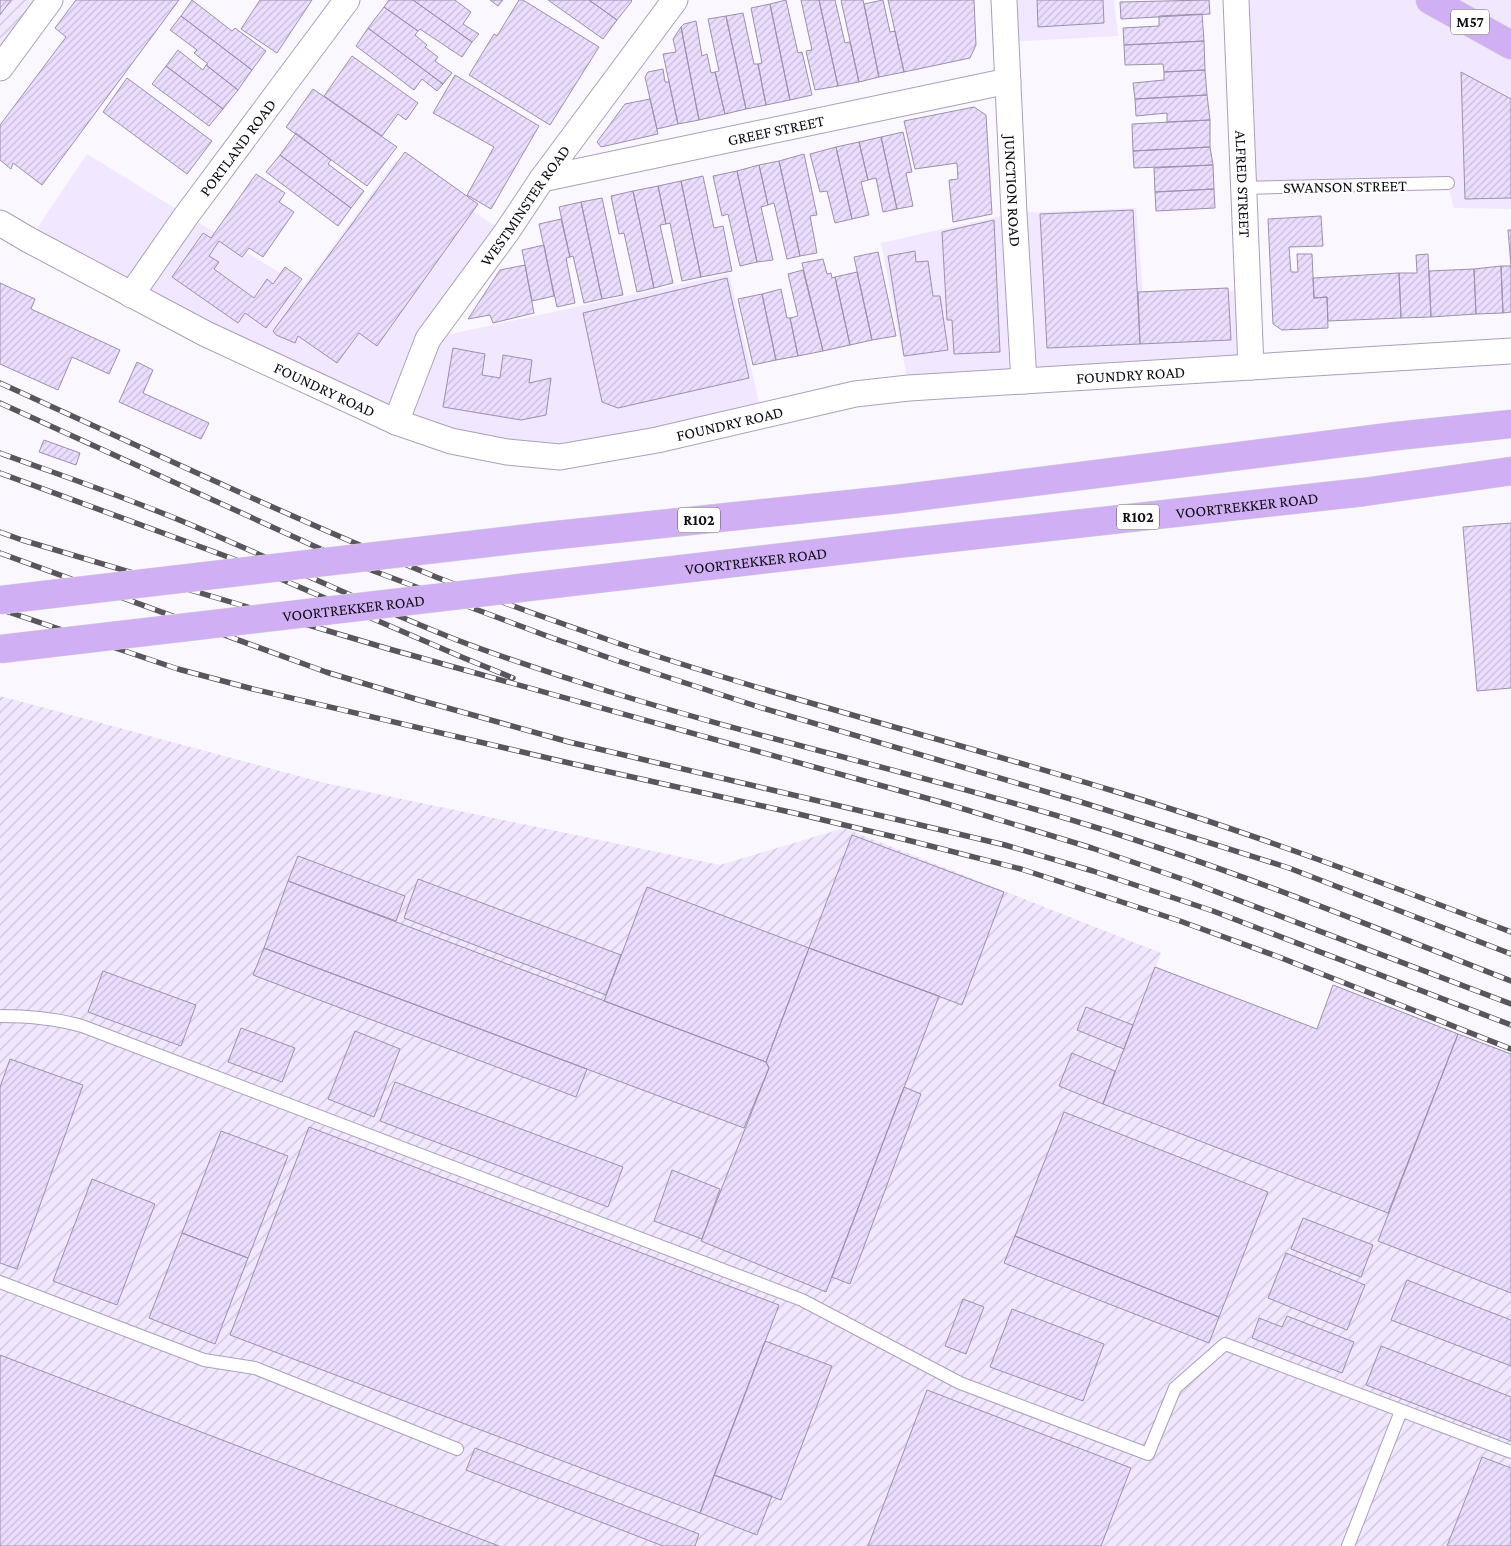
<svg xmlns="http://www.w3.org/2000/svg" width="1511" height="1546" font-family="'Crimson Pro',serif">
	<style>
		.built { fill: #f1e7fe }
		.industrial { fill: url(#industrial-furrows) }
		.building { fill: url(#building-hatch); stroke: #9c90ac }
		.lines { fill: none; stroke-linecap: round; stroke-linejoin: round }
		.service-casing { stroke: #ab9fbb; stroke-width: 14 }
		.minor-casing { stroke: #ab9fbb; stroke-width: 27 }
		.primary-casing { stroke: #d4d3d5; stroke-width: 29 }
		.service { stroke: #fff; stroke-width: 12 }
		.minor { stroke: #fff; stroke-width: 25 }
		.primary { stroke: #d0aff4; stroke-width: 28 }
		.rail-casing { stroke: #59555d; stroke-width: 5.5 }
		.rail { stroke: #fff; stroke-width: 4; stroke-dasharray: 11; stroke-linecap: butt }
		.primary-bridge-casing { stroke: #d4d3d5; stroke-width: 29; stroke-linecap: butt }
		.primary-bridge { stroke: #d0aff4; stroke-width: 28 }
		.labels { text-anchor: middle; stroke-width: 4; stroke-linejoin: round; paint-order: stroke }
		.shield { fill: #fff; stroke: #57545a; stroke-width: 1 }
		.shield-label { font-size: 15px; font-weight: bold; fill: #0f0a14 }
		.street-label { font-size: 16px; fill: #0f0a14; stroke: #fff }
	</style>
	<defs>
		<pattern id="industrial-furrows" width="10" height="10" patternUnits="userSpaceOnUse" patternTransform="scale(1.25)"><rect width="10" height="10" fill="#f1e7fe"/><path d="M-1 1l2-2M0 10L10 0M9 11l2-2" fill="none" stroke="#cdc5d9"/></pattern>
		<pattern id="building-hatch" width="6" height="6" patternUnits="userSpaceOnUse" patternTransform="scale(1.25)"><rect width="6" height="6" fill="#ebddfe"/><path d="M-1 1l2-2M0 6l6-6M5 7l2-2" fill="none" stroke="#c8bcd9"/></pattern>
	</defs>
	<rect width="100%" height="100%" fill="#faf8fe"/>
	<path class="built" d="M1004 0H1114L1118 36 1006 42Z
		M1236 0H1511V209L1454 208 1447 183 1243 188Z
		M87 154 303 287 396 160 506 233 428 339 729 274 762 415 560 457 451 441 29 240Z
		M1136 208 1143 296 1248 290 1251 367 909 388 881 243 1014 213Z"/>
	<path class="industrial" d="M0 0H50L0 68Z
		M0 696 325 783 720 865 844 828 1161 953 1156 967 1316 1029 1333 985 1511 1054V1546H0Z"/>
	<path class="building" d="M0 0H11L0 15Z
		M76 0H179L42 185 13 163 11 169 0 160V125L66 37 55 28Z
		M192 0 232 31 235 28 266 51 252 70 181 16Z
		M260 0H312L277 53 241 29Z
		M389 0H413L472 42 462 57 420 29 418 31 384 7Z
		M413 0H455L471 12 463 24 479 34 472 42Z
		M490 0H503L498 6Z
		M519 0H523L599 47 550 125 469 75 494 34 497 36Z
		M548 0H589L617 20 603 39Z
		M589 0H631L632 1 617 20Z
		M786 0 798 53 802 52 812 95 790 100 770 4Z
		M801 0H819L838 86 815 90 806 51 812 50Z
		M819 0H835L845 43 850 42 859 82 838 86Z
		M841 0H863L879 77 859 82Z
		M883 0 890 32 895 31 904 72 879 77 864 4Z
		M888 0H974L976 45 970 58 904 72Z
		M1037 0H1103L1104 23 1038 27Z
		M1209 0 1210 14 1121 19 1120 2Z
		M770 4 790 100 766 105 758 64 762 63 751 8Z
		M384 7 418 31 415 35 427 45 425 47 438 57 435 61 452 73 443 84 368 28Z
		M743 13 754 64H758L766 105 746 109 726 16Z
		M1202 14 1204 41 1124 45 1123 28 1159 26V16Z
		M181 16 252 70 238 90 206 65 208 64 194 53 197 50 170 30Z
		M726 16 746 109 725 114 715 72 719 71 708 19Z
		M696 21 702 56 707 54 711 73 715 72 725 114 699 120 681 27 684 24Z
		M681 27 699 120 678 124 663 54 676 52 673 39Z
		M368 28 443 84 437 91 422 79 414 90 356 46Z
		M1204 41 1205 70 1164 72 1163 64 1125 65 1124 45Z
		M178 50 203 70 206 65 238 90 223 109 166 66Z
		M352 56 418 103 406 120 398 114 382 136 324 96Z
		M166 66 223 109 209 126 152 84Z
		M663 69 665 82H669L678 124 657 129 645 77 648 72Z
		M1205 70 1207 95 1135 99 1133 83 1164 80V72Z
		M1461 72 1511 99V198L1465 199Z
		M455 75 539 126 491 209 467 195 494 147 433 113Z
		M127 78 212 141 187 174 103 112Z
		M313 89 397 147 367 186 286 127Z
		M1207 95 1210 120 1167 122V113L1136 116 1135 99Z
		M650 99 658 134 601 147 597 142 625 104Z
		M974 107 986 115 992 214 953 222 949 180 958 179 957 163 915 169 904 121Z
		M1210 120V147L1133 151 1132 124Z
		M903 132 912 172 906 173 913 206 897 209 881 137Z
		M296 133 331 160 328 164 364 191 351 208 280 155Z
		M881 137 897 209 883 212 876 178 868 180 859 142Z
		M859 142 868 180 861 182 869 215 852 219 836 147Z
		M836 147 852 219 835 223 827 191 820 192 810 154Z
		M1210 147 1213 165 1134 168 1133 151Z
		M405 152 478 204 377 346 359 333 337 363 298 336 295 343 276 335 273 331Z
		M804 154 817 215 810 216 817 253 800 256 779 161Z
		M280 155 351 208 338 226 266 172Z
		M779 161 800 256 787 259 774 203 768 205 759 165Z
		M759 165 768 205 761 207 773 260 757 262 737 171Z
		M1213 165 1214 189 1155 192 1154 168Z
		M737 171 757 262 740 266 728 214 722 216 713 176Z
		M256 174 285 193 279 202 294 212 263 257 249 248 242 257 219 241 209 256 219 262 214 269 254 298 267 279 273 284 285 267 302 279 266 328 245 313 238 323 172 277 203 233 211 238Z
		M703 176 714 228 723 226 732 271 701 277 681 181Z
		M681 181 701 277 682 281 670 223 666 224 658 186Z
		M658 186 666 224 660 225 673 283 654 288 633 191Z
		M1214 189 1215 208 1156 211 1155 192Z
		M633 191 654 288 637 292 624 233 619 234 611 196Z
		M602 198 623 295 602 299 581 202Z
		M581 202 602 299 584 303 573 256 570 257 559 207Z
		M1133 210 1140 344 1047 348 1040 214Z
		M1321 216 1323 246 1289 247 1291 272H1298L1297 254H1312L1314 298 1327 297 1328 328 1282 330 1273 324 1268 219Z
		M561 219 570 257 566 258 575 303 557 307 539 224Z
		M994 220 1000 352 954 354 952 320H947L942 232Z
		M1508 230H1511V312L1503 313 1501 266H1511Z
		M544 245 554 296 532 301 522 250Z
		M915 251 916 262 928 261 933 296H940L948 350 904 356 888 256Z
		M878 252 896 336 872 340 854 257Z
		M1428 254 1431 317 1401 318 1399 273H1417L1416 255Z
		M823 259 827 274 831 273 832 278 835 277 850 345 823 351 802 263Z
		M525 265 534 313 493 323 490 315 468 319 500 270Z
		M1501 266 1503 313 1476 314 1474 269Z
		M1474 269 1476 314 1431 317 1429 271Z
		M803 270 823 351 798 356 790 318 798 316 788 274Z
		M857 272 872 340 850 345 835 277Z
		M1399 273 1401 318 1328 321 1327 297 1314 298 1313 278Z
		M727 278 749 378 618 408 602 402 583 313Z
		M0 283 35 299 31 309 120 350 109 374 72 357 58 390 0 364Z
		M1228 288 1231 340 1140 344 1138 292Z
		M781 289 787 318H790L798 356 776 360 762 294Z
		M762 294 776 360 753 365 738 299Z
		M453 348 485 354 482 375 500 378 503 355 532 360 529 383 551 378 546 415 521 420 443 407Z
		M137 362 153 370 143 393 209 423 201 439 119 402Z
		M44 440 80 453 76 465 39 452Z
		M1511 523V688L1477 691 1463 527Z
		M852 835 1004 892 962 1005 809 948Z
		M298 856 405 896 396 921 288 881Z
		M418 879 621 955 606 995 404 918Z
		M288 881 766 1062 769 1068 744 1128 264 948Z
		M647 887 809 948 766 1062 604 1001Z
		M264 948 587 1069 576 1097 253 975Z
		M809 948 939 996 826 1292 701 1241 769 1068 766 1062Z
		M1155 967 1317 1029 1333 985 1458 1034 1388 1213 1103 1104Z
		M103 971 196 1005 181 1046 88 1012Z
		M1086 1007 1133 1025 1124 1049 1077 1030Z
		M241 1028 295 1048 282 1082 228 1062Z
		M355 1031 400 1049 374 1117 328 1099Z
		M1458 1034 1511 1054V1293L1378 1241Z
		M1072 1053 1115 1071 1103 1104 1059 1086Z
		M10 1059 83 1085 17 1269 0 1263V1087Z
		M395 1082 623 1167 608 1207 380 1121Z
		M904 1087 921 1094 850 1284 832 1277Z
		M1064 1112 1268 1192 1219 1317 1015 1236Z
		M309 1127 779 1305 700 1513 230 1335Z
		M221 1131 288 1156 248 1258 182 1233Z
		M672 1170 720 1189 702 1239 654 1221Z
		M92 1179 155 1204 117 1305 53 1281Z
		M1303 1218 1373 1245 1361 1277 1291 1249Z
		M182 1233 248 1258 215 1344 149 1318Z
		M1015 1236 1219 1317 1209 1343 1004 1263Z
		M1286 1253 1365 1285 1347 1330 1268 1298Z
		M1407 1280 1511 1320V1366L1391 1320Z
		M963 1299 984 1307 966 1354 945 1346Z
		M1012 1309 1104 1344 1083 1401 990 1367Z
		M1287 1316 1354 1342 1342 1373 1252 1338 1259 1318 1282 1327Z
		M765 1341 832 1366 781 1500 714 1475Z
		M1381 1346 1511 1397V1441L1366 1385Z
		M0 1355 499 1546H0Z
		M927 1390 1131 1468 1101 1546H868Z
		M475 1448 699 1534 695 1546H663L466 1470Z
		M1482 1457 1511 1468V1546H1447Z
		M714 1475 772 1496 757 1535 700 1513Z"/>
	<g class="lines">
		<g class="service-casing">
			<path id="service" d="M1243 188 1448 183
				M0 1016C29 1016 54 1018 82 1026L802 1300 960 1383 1148 1454 1175 1388 1225 1344 1511 1452
				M0 1282 204 1360 255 1368 457 1449
				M1348 1546 1401 1411"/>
		</g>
		<g class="minor-casing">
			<g id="minor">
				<path id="s1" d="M1004 0 1014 213 1024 381"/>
				<path id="s2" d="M1236 0 1251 367"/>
				<path d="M0 68 50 0"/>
				<path id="s3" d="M542 179 1008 81"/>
				<path id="s4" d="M0 223 29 240 206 334 396 422 451 441 507 452 560 457 657 440 855 394 909 388 1511 351"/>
				<path id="s5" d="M131 295 186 216 347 0"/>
				<path id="s6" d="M396 422 428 339 506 233 542 179 675 0"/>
			</g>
		</g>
		<g class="primary-casing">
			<g id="primary">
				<path d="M1430 0 1511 45"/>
				<path d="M1397 436 1511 424"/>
				<path id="s7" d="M913 542 1364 492 1511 471"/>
			</g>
		</g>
		<use href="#service" class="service"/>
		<use href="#minor" class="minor"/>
		<use href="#primary" class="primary"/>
		<g class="rail-casing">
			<path id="rail" d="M0 383C145 449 289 517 436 577 499 602 563 624 626 646 785 699 947 740 1107 789 1244 830 1378 881 1511 932
				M0 403 347 561 547 636 618 661 762 708 1081 802 1289 868 1511 954
				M0 453C68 478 137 501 203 530 285 565 365 603 447 636 489 653 533 667 576 681 745 736 919 773 1088 825 1232 869 1371 926 1511 981
				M0 473 239 561 464 658 513 678
				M0 532 22 540 389 649 944 803 1092 848 1188 881 1511 1004
				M0 553 326 672 419 700 569 742 1005 845 1093 871 1213 911 1511 1025
				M0 609 178 669 253 689 565 762 794 813 903 839 1021 869 1180 921 1279 957 1511 1049"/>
		</g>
		<use href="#rail" class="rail"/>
		<g class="primary-bridge-casing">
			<g id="primary-bridge">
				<path d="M0 600 538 537 898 499 1397 436"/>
				<path id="s8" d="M0 649 913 542"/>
			</g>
		</g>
		<use href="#primary-bridge" class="primary-bridge"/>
	</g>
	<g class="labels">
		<g class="shield">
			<rect x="1451" y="9.5" width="38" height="25" rx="4"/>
			<rect x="1117" y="504.5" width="42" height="25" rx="4"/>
			<rect x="678" y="507.5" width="42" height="25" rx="4"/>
		</g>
		<g class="shield-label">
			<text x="1470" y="27">M57</text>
			<text x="1138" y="522">R102</text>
			<text x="699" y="525">R102</text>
		</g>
		<g class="street-label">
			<text dy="6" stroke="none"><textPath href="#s3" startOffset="239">GREEF STREET</textPath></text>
			<text dy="6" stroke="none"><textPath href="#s5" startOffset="182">PORTLAND ROAD</textPath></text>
			<text dy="6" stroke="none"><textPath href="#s2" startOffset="184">ALFRED STREET</textPath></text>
			<text transform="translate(1345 186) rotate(-1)" y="6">SWANSON STREET</text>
			<text dy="6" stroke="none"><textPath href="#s1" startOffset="191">JUNCTION ROAD</textPath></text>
			<text dy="6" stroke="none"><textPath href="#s6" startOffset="254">WESTMINSTER ROAD</textPath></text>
			<text dy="6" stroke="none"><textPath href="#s4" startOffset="1190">FOUNDRY ROAD</textPath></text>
			<text dy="6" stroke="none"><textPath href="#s4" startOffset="365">FOUNDRY ROAD</textPath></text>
			<text dy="6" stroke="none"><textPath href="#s4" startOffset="785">FOUNDRY ROAD</textPath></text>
			<text dy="6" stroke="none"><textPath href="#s7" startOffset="336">VOORTREKKER ROAD</textPath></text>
			<text dy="6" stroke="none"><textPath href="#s8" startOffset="761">VOORTREKKER ROAD</textPath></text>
			<text dy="6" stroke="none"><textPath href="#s8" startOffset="356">VOORTREKKER ROAD</textPath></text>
		</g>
	</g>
</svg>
